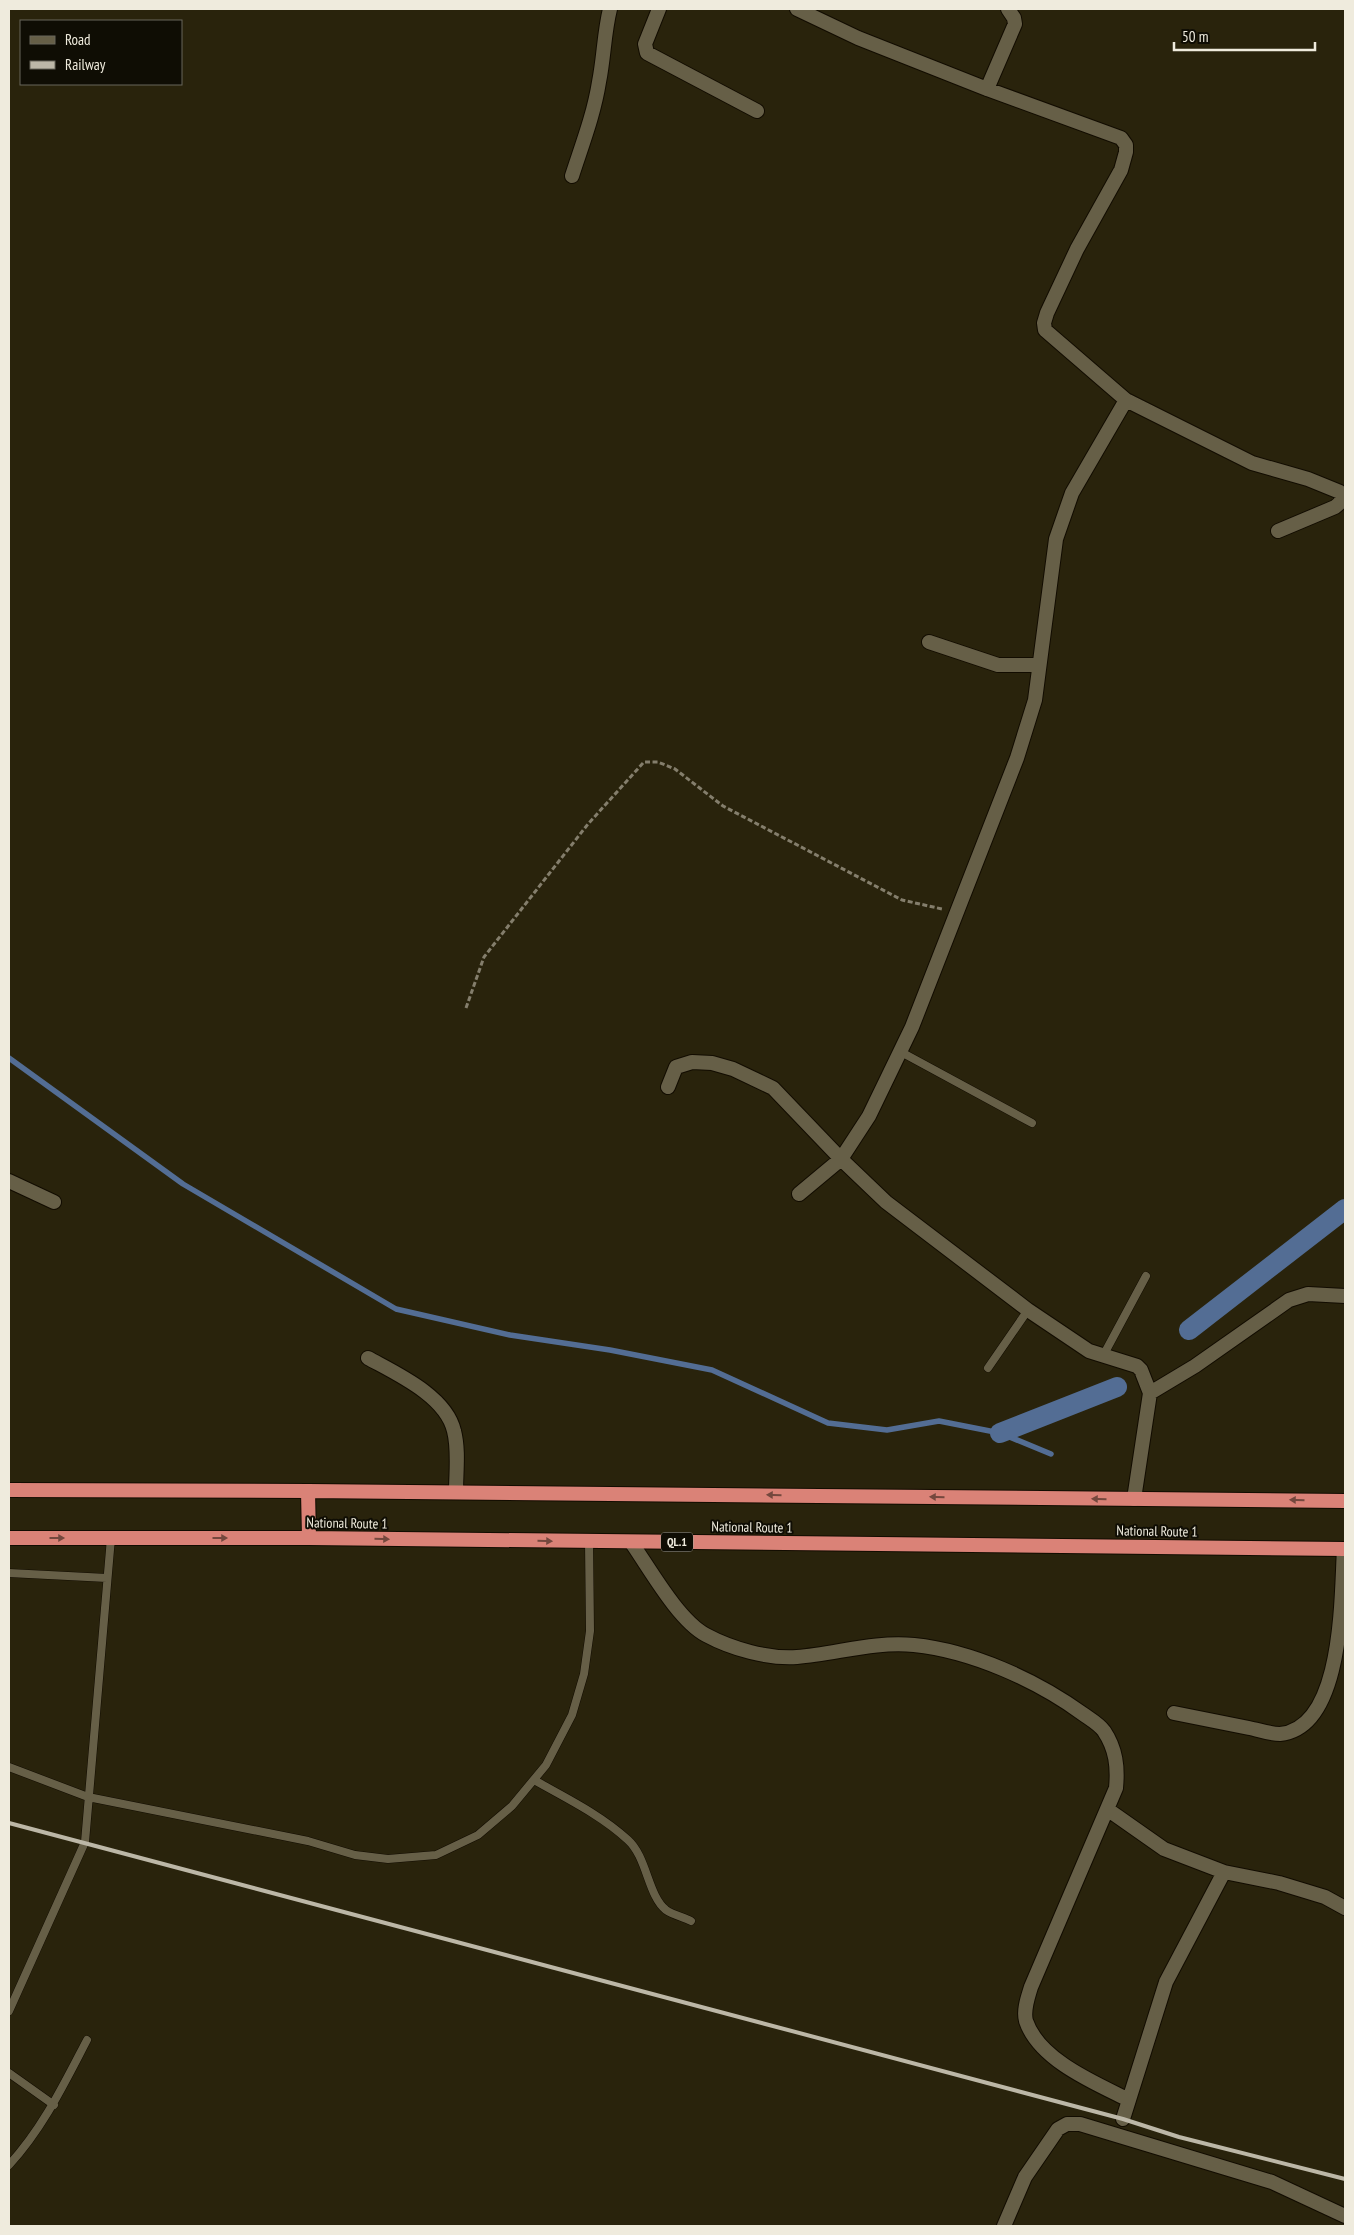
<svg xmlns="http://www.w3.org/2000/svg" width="1354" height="2235" font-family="'PT Sans Narrow',sans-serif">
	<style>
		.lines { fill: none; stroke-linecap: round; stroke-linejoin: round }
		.stream { stroke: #536d94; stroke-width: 5.5 }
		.canal { stroke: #536d94; stroke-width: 20 }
		.service-casing { stroke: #120c00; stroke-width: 9 }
		.minor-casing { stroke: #120c00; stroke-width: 16 }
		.trunk-casing { stroke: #120c00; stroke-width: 16 }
		.path { stroke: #847e6c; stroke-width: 3; stroke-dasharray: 5 2.5; stroke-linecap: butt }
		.service { stroke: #665f47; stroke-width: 8 }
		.minor { stroke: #665f47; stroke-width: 14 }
		.trunk { stroke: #da8277; stroke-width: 14 }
		.rail { stroke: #bcb7a7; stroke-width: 4 }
		.oneway { fill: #74483e }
		.labels { text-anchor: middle; stroke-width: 4; stroke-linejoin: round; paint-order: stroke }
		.shield { fill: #0f0d04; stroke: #aca89c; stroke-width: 1 }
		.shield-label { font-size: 12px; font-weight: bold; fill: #efebdd }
		.street-label { font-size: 14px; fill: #efebdd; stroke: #0f0d04 }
	</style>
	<rect width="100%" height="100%" fill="#29230c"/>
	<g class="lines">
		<path class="stream" d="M9 1058 183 1184 396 1309 510 1335 610 1350 712 1370 828 1423 887 1430 939 1421 1000 1433 1051 1454"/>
		<path class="canal" d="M1189 1330 1345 1209
			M1000 1433 1117 1387"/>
		<g class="service-casing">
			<path id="service" d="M901 1052 1032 1123
				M1103 1356 1146 1276
				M988 1368 1028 1310
				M9 1573 107 1578
				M9 1767 88 1797 308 1841 355 1855 388 1859 436 1855 478 1835 512 1806 546 1765 572 1715 584 1674 590 1631 589 1541
				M534 1780C566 1798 601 1815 628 1840 647 1857 648 1896 666 1910 673 1915 683 1917 691 1921
				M9 2011 85 1842 111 1538
				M9 2073 54 2105
				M9 2165C43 2128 64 2084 87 2040"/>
		</g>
		<g class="minor-casing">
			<path id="minor" d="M659 9 645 44 647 53 757 111
				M797 9 858 38 987 89 1121 138 1126 145V152L1121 170 1077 249 1047 313 1044 323 1045 330 1126 400 1252 463 1308 479 1340 492 1342 501 1335 507 1278 531
				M987 89 1015 24 1014 18 1008 9
				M572 176C582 145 594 114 599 82 604 57 604 33 610 9
				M1126 400 1072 493 1056 539 1035 700 1017 758 912 1027 869 1116 841 1159 886 1202 1028 1310 1089 1351 1137 1366 1141 1370 1150 1393 1195 1366 1289 1300 1308 1294 1345 1296
				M929 642 998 665H1039
				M668 1087 676 1067 692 1062 712 1063 733 1069 773 1088 841 1159 799 1194
				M9 1181 54 1202
				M368 1358C397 1374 446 1396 454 1431 459 1450 456 1472 456 1492
				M1134 1499 1150 1393
				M631 1542C650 1569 678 1620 706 1635 732 1649 768 1659 797 1657 836 1654 874 1641 914 1645 972 1651 1036 1680 1083 1714 1090 1719 1099 1724 1104 1731 1116 1749 1118 1767 1116 1788L1031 1987C1028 1997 1023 2010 1026 2021 1039 2060 1095 2083 1129 2100
				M1174 1713C1199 1718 1224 1723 1249 1728 1259 1730 1270 1734 1280 1734 1344 1728 1341 1596 1344 1549
				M1107 1809 1164 1849 1224 1872 1279 1883 1325 1897 1345 1908
				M1123 2119 1166 1982 1224 1872
				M1004 2226 1025 2177 1058 2129 1067 2124H1080L1272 2182 1345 2216"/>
		</g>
		<g class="trunk-casing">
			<path id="trunk" d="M9 1490 308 1491 1345 1501
				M308 1491 309 1538
				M9 1538H309L1345 1549"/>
		</g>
		<path class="path" d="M466 1008 484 957 588 824 644 762H658L675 769 723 806 902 900 942 909"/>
		<use href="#service" class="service"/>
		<use href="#minor" class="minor"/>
		<use href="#trunk" class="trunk"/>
		<path class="rail" d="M9 1823 1123 2119 1179 2137 1345 2179"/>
	</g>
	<defs><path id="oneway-solid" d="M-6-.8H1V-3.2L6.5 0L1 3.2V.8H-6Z" transform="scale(1.25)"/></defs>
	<g class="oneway">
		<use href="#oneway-solid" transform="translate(774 1495) rotate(-179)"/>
		<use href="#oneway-solid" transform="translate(937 1497) rotate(-179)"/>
		<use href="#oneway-solid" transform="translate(1099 1499) rotate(-179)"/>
		<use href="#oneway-solid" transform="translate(1297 1500) rotate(-179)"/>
		<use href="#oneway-solid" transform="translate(57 1538)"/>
		<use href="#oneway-solid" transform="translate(220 1538)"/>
		<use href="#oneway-solid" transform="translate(382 1539) rotate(1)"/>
		<use href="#oneway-solid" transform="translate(545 1541) rotate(1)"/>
	</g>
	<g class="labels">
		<rect class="shield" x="661" y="1532.5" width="32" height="19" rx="4"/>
		<g class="shield-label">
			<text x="677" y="1546">QL.1</text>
		</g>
		<g class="street-label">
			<text transform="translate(347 1523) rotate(1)" y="5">National Route 1</text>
			<text transform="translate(752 1527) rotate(1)" y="5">National Route 1</text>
			<text transform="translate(1157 1531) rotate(1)" y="5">National Route 1</text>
		</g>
	</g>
	<rect width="1354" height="2235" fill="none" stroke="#efebdd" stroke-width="20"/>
	<rect x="20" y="20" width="162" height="65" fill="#0f0d04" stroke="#69665b"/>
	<rect x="30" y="36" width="25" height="8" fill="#665f47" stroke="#69665b"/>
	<text x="65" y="45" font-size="15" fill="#efebdd">Road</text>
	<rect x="30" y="61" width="25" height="8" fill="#bcb7a7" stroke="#69665b"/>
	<text x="65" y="70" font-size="15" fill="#efebdd">Railway</text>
	<path d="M1174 42v8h141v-8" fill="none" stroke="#efebdd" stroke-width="2.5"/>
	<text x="1182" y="42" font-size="15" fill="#efebdd" stroke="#0f0d04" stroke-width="4" paint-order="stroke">50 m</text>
</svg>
